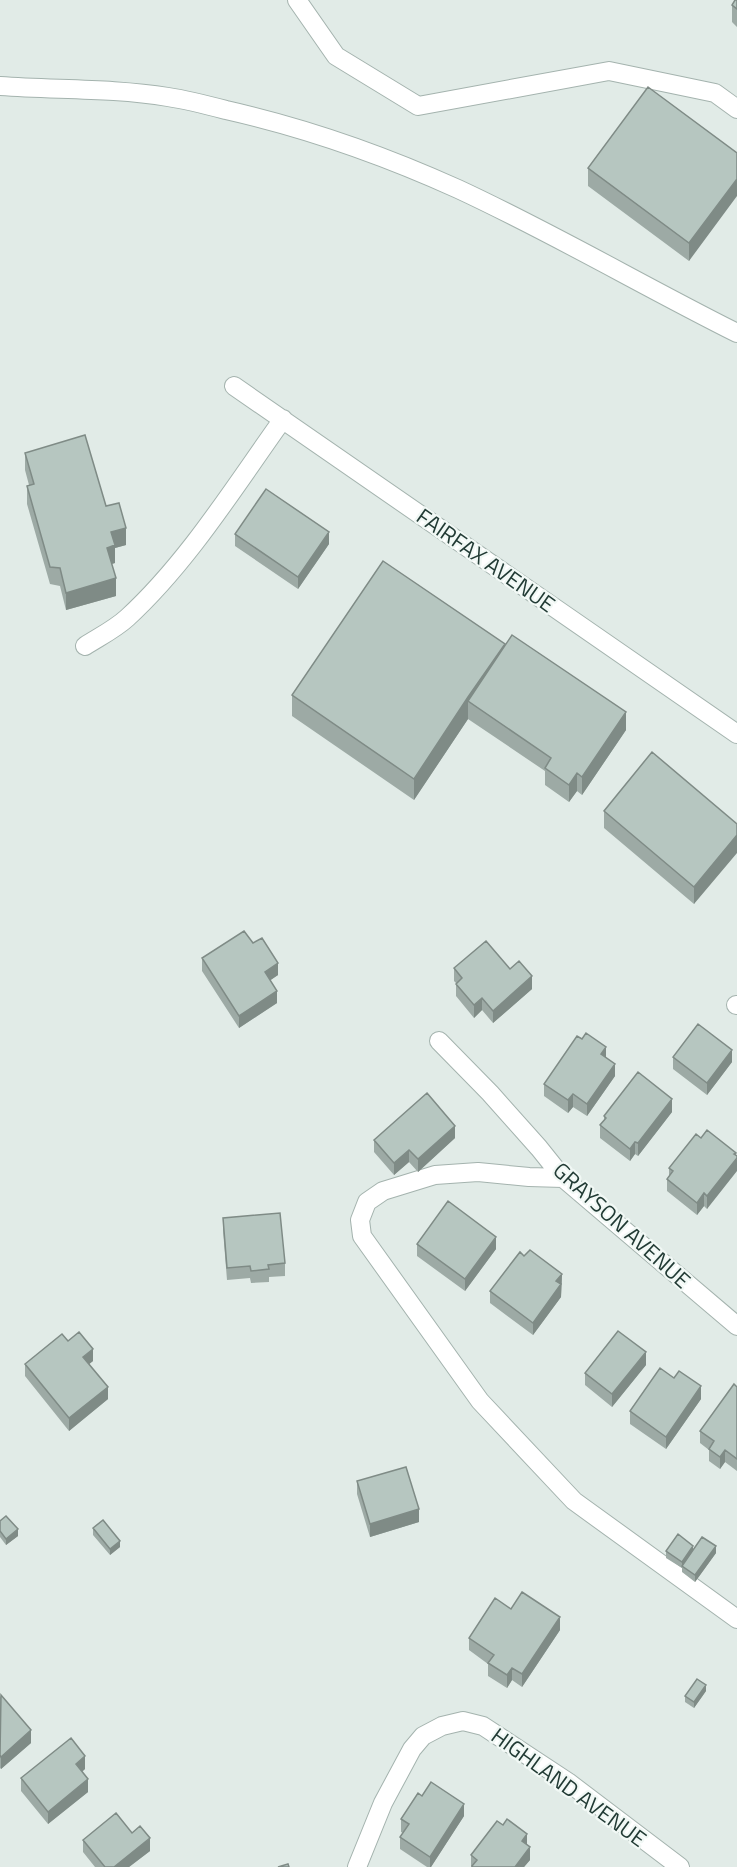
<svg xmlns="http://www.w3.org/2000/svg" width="737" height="1867" font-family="'Titillium Web',sans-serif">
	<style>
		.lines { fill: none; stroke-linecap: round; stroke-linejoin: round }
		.minor-casing { stroke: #a4b3ae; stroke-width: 20 }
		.minor { stroke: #fff; stroke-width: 18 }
		.wall { fill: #9daaa5 }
		.shaded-wall { fill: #7f8b86 }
		.building { fill: #b6c6c0; stroke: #7f8b86; stroke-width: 1.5 }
		.labels { text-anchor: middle; stroke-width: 4.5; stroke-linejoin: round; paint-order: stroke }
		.street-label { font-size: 22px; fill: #223b35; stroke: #f1f8f5 }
	</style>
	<rect width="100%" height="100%" fill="#e1ebe7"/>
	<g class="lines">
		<g class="minor-casing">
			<path id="minor" d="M297 0 336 56 418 106 609 71 715 93 737 109
				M0 86C56 90 113 88 168 97 187 100 207 105 226 110 306 128 383 155 458 189 553 233 643 286 737 333
				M234 386 737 734
				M85 646C99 637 115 629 127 618 188 562 235 486 283 419
				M736 1005H737
				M439 1041 490 1093 539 1148 563 1178 737 1326
				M563 1178 529 1177 478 1172 435 1175 383 1191 367 1202 360 1220 362 1236 480 1401 574 1501 737 1619
				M357 1867 383 1803 412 1749 423 1736 442 1726 463 1721 483 1726 568 1782 680 1867"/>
		</g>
		<use href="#minor" class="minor"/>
	</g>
	<path class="wall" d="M737 0V27L732 22V5Z
		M737 153 689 261 588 186V168Z
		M25 453 106 506 126 545 115 548V563L112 564 116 596 66 610 60 586 50 584 27 504V486L29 485 25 470Z
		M235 534 329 544 298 589 235 546Z
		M505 646 626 730 582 795 577 791 569 802 545 785V771L468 719 414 800 292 716V695Z
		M604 811 737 824 694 904 604 828Z
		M253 943 278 975 270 980 277 1003 239 1028 202 971V958Z
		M454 968 510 969 532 989 493 1023 482 1010 474 1018 456 996V983L454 981Z
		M606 1057 615 1076 587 1116 573 1107 568 1113 544 1096V1084Z
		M673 1057 732 1062 707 1095 673 1069Z
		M672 1112 638 1156 635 1154 630 1161 600 1138V1125L604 1121V1116Z
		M455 1138 418 1172 409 1162 394 1175 374 1152V1140Z
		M701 1138 736 1153 707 1209 704 1206 697 1215 667 1191V1179L669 1176V1168Z
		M223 1218 285 1263V1276L269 1277V1282L251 1283 250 1278 227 1280 223 1230Z
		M417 1244 496 1249 465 1291 417 1256Z
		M562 1274 561 1297 533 1335 490 1303V1291Z
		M68 1341 93 1361 89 1364 108 1399 69 1431 25 1376V1364Z
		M646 1365 612 1407 585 1385V1373Z
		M737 1387V1471L725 1462 720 1469 709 1461V1450L700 1443V1431Z
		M701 1399 666 1449 630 1424V1411Z
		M357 1481 419 1522 370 1537 357 1494Z
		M0 1521 18 1536 6 1545 0 1537Z
		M93 1528 120 1547 110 1555 93 1535Z
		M693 1549 716 1553 695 1582 682 1572V1568L666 1558V1551Z
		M511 1609 560 1630 522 1687 512 1680 507 1688 488 1676V1664L469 1650V1638Z
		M706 1691 694 1708 685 1702V1696Z
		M0 1696 31 1743 1 1769 0 1768Z
		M85 1769 82 1772 88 1792 48 1824 21 1791V1778Z
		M464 1816 431 1867H427L400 1849V1837L403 1833 401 1832V1819Z
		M132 1833 150 1851 129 1867H95L83 1852V1840Z
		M527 1845 530 1860 524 1867H471V1855Z"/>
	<path class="shaded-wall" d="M737 179V196L689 261V243Z
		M126 528V545L115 548V563L107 565V548L111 532Z
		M329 532V544L298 589V577Z
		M116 578V596L66 610V593Z
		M505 644V666L468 701V719L414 800V779L468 697Z
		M626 712V730L582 795V777Z
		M577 773V791L569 802V785Z
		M737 835V853L694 904V887Z
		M278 963V975L265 984V972Z
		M532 976V989L493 1023V1011Z
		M277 991V1003L239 1028V1016Z
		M482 998V1010L474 1018V1005Z
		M606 1047V1059L601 1054Z
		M732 1050V1062L707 1095V1083Z
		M615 1064V1076L587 1116V1104Z
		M573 1094V1107L568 1113V1100Z
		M672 1099V1112L638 1156V1143Z
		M455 1126V1138L418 1172V1159Z
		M635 1142V1154L630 1161V1149Z
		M409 1150V1162L394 1175V1163Z
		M736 1153V1160L737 1158V1171L707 1209V1196Z
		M704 1193V1206L697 1215V1203Z
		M496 1237V1249L465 1291V1279Z
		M562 1274 561 1297 533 1335V1323L556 1281Z
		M93 1349V1361L83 1369V1357Z
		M646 1352V1365L612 1407V1394Z
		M701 1386V1399L666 1449V1437Z
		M108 1387V1399L69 1431V1418Z
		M725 1450V1462L720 1469V1457Z
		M419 1509V1522L370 1537V1524Z
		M18 1529V1536L6 1545V1539Z
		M120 1541V1547L110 1555V1549Z
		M693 1546V1552L682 1566V1562Z
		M716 1546V1553L695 1582V1575Z
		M560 1617V1630L522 1687V1674Z
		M512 1668V1680L507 1688V1675Z
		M706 1685V1691L694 1708V1702Z
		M31 1730V1743L1 1769V1757Z
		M85 1756V1769L76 1776V1764Z
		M88 1779V1792L48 1824V1812Z
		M464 1804V1816L431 1867H430V1857Z
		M527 1834V1846L522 1841Z
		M150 1838V1851L129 1867H114Z
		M530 1847V1860L524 1867H515Z"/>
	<path class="building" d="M735 0H737V9L732 5Z
		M648 87 737 153V179L689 243 588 168Z
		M85 435 106 506 119 503 126 528 111 532 115 545 107 548 116 578 66 593 60 568 50 567 27 486 34 484 25 453Z
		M266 489 329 532 298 577 235 534Z
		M383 561 505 644 468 697 414 779 292 695Z
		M512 635 626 712 582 777 577 773 569 785 545 768 551 758 468 701Z
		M652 752 737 824V835L694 887 604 811Z
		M244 931 253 943 262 938 278 963 265 972 277 991 239 1016 202 958Z
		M486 941 510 969 519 961 532 976 493 1011 482 998 474 1005 456 984 462 978 454 968Z
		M698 1024 732 1050 707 1083 673 1057Z
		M586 1033 606 1047 601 1054 615 1064 587 1104 573 1094 568 1100 544 1084 577 1036 582 1039Z
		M638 1072 672 1099 638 1143 635 1142 630 1149 600 1125 606 1118 604 1116Z
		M427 1093 455 1126 418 1159 409 1150 394 1163 374 1140Z
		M707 1130 736 1153 734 1154 737 1156V1158L707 1196 704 1193 697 1203 667 1179 673 1171 669 1168 696 1134 701 1138Z
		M448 1201 496 1237 465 1279 417 1244Z
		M280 1213 285 1263 268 1265 269 1269 251 1271 250 1266 227 1268 223 1218Z
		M530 1250 562 1274 556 1281 561 1284 533 1323 490 1291 520 1252 524 1256Z
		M618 1331 646 1352 612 1394 585 1373Z
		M79 1332 93 1349 83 1357 108 1387 69 1418 25 1364 62 1334 68 1341Z
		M660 1368 674 1378 679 1371 701 1386 666 1437 630 1411Z
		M734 1384 737 1387V1459L725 1450 720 1457 709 1449 714 1441 700 1431Z
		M406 1467 419 1509 370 1524 357 1481Z
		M6 1516 18 1529 6 1539 0 1531V1521Z
		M103 1520 120 1541 110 1549 93 1528Z
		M678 1534 693 1546 682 1562 666 1551Z
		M702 1537 716 1546 695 1575 682 1566Z
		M522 1592 560 1617 522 1674 512 1668 507 1675 488 1663 494 1655 469 1638 495 1598 511 1609Z
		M697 1679 706 1685 694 1702 685 1696Z
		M1 1695 31 1730 1 1757 0 1755Z
		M71 1738 85 1756 76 1764 88 1779 48 1812 21 1778Z
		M431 1782 464 1804 430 1857 400 1837 409 1824 401 1819 418 1793 422 1796Z
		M116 1813 132 1833 140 1826 150 1838 114 1867H105L83 1840Z
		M507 1819 527 1834 522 1841 530 1847 515 1867H473L472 1866 477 1860 471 1855 497 1821 503 1825Z
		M288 1864 289 1867H278Z"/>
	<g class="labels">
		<g class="street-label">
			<text transform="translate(486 560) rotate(35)" y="8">FAIRFAX AVENUE</text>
			<text transform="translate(622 1225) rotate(42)" y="8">GRAYSON AVENUE</text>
			<text transform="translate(569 1787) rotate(36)" y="8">HIGHLAND AVENUE</text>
		</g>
	</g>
</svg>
